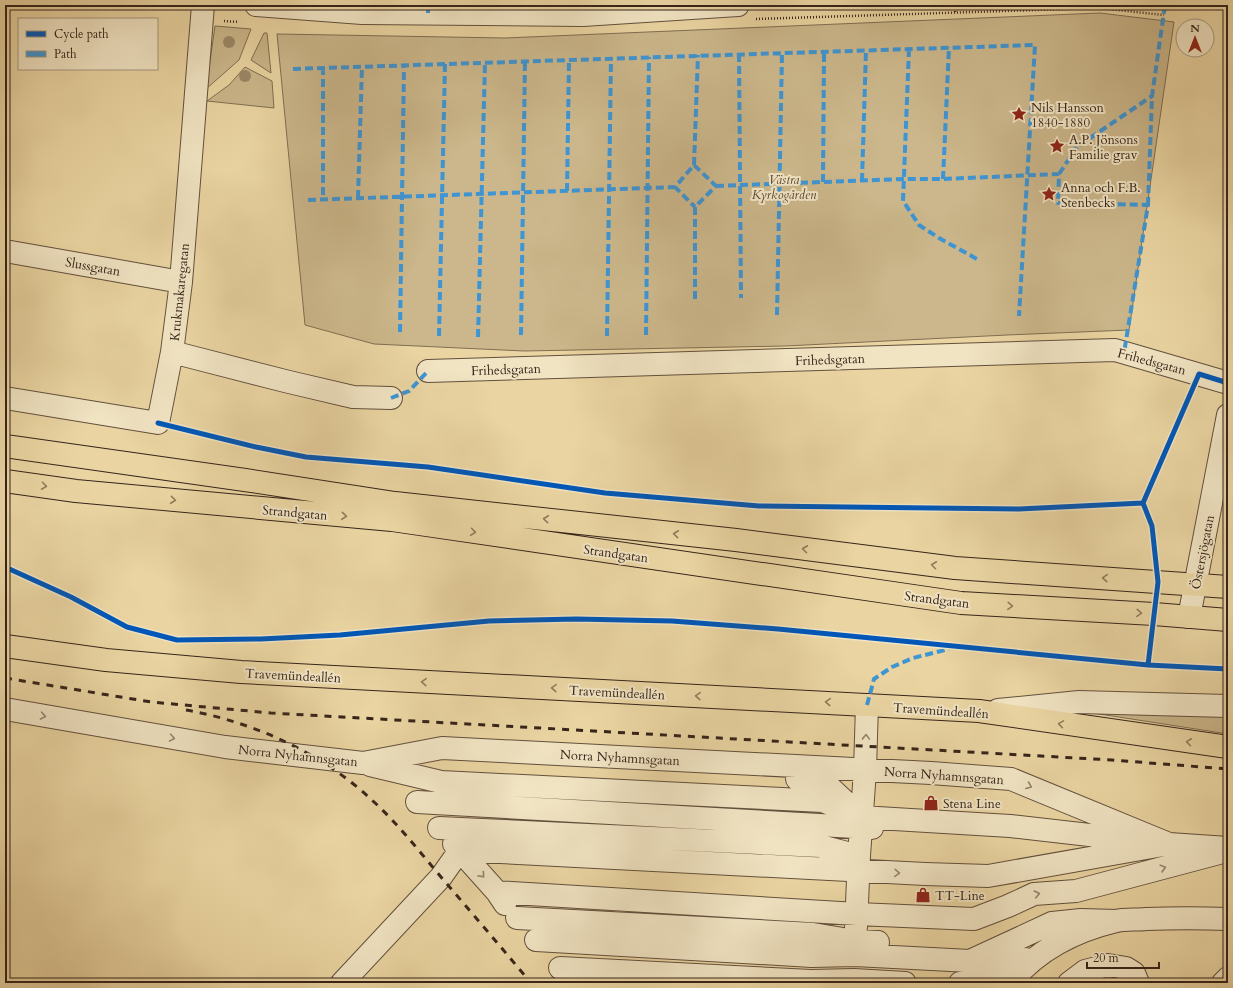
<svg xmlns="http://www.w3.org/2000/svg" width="1233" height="988" font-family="Cardo,serif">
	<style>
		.green { fill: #cbb78b; stroke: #806e53 }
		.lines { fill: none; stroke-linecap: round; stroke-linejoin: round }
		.minor-casing { stroke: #63503d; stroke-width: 24 }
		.major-casing { stroke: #36241b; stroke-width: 24 }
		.highway-casing { stroke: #36241b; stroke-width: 24 }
		.path { stroke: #36241b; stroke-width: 2.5; stroke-dasharray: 1 2; stroke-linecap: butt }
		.minor { stroke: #f1e4c3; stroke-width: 22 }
		.major { stroke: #ead5a2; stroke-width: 22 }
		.highway { stroke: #ead5a2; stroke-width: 22 }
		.rail { stroke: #36241b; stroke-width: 3; stroke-dasharray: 7 7; stroke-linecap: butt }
		.quiet { stroke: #3e95d4; stroke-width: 4; stroke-dasharray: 8 4; stroke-linecap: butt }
		.cycleway-casing { stroke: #f1e4c3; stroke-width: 8 }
		.cycleway { stroke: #0057b8; stroke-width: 5 }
		.tree { fill: #9b8867 }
		.oneway { stroke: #907c5e }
		.oneway2 { stroke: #94846f }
		.labels { text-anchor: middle; stroke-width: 4; stroke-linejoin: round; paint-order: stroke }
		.poi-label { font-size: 13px; fill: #36241b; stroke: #f1e4c3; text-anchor: start }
		.park-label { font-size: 13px; font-style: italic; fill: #5b4937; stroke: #f1e4c3 }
		.street-label { font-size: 13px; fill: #36241b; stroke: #f1e4c3 }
	</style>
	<rect width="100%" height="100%" fill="#ead5a2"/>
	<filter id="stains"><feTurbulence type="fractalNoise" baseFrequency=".005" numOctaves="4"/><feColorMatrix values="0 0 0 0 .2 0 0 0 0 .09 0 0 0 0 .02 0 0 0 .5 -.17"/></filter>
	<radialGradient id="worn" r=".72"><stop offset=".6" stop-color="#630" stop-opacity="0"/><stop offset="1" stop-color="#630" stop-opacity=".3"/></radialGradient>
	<path class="green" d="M1100 13 1174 22 1129 330 1007 335 785 346 524 351 374 344 305 325 277 34 505 38Z
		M215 26 251 29 239 60 206 89Z
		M264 33H267L271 73 251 60Z
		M245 67 272 81 274 108 207 101 229 85Z
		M1080 711 1228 715V734Z"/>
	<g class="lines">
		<g class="minor-casing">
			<path id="minor" d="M256 5 362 13 583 15 738 5
				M5 251 181 282
				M172 352 289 382 353 397 391 398
				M428 371 1115 350 1228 383
				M5 398 158 423 172 352 181 282 203 5
				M1189 617 1228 415
				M5 709 225 747 363 763 442 748 931 773 1011 779 1169 844 1228 848
				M998 710 1079 702 1228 706
				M370 765 441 782 823 801 861 817 1010 826 1142 841
				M797 779 823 781 853 809
				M417 802 872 828
				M439 828 820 846 859 856
				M454 844 497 892 505 904
				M497 892 857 914 974 919 1008 906 1034 894 1076 891 1219 853
				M517 918 813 934 855 941 878 942
				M856 927 859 856 865 770 867 705
				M536 940 812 956 855 955 970 961 1052 923 1081 920 1117 921
				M560 968 811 981 854 980 905 983
				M342 983 441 877 460 850 925 874 988 876 1169 844
				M960 983 986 978 1026 959
				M1010 983C1038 949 1074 931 1116 921 1125 919 1136 920 1146 919 1173 918 1200 918 1228 919
				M1069 983 1085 971 1108 965 1126 968 1134 973 1138 983
				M1223 983 1228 978"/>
		</g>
		<g class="major-casing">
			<path id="major" d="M5 446 245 480 395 503 736 540 955 568 1228 587
				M5 481 76 491 392 520 961 603 1154 614 1228 620"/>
		</g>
		<g class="highway-casing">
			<path id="highway" d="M5 646 106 660 241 672 979 711 1228 747"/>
		</g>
		<path class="path" d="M955 8V13
			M756 19 1098 8 1164 15
			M224 21 239 22"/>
		<use href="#minor" class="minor"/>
		<use href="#major" class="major"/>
		<use href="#highway" class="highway"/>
		<path class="rail" d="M5 678 151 702 271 713 1112 760 1228 769
			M186 710C254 722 324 754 374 802 398 824 419 851 441 877 471 912 501 947 531 983"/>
		<path class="quiet" d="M428 5V14
			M909 49 903 201 919 225 939 238 977 259
			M739 54 741 298
			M323 67V199
			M293 69 1035 45 1019 316
			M694 165 698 55
			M1059 174 1077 147 1152 96
			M943 179 949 47
			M862 181 866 50
			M823 182 824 51
			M716 186 903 179H943L1059 174 1058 203 1148 205 1124 353
			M567 191 569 60
			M358 198 362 66
			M308 200 675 187
			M1148 205 1152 96 1165 5
			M695 299V207L716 186 694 165 675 187 695 207
			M777 315 782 53
			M400 332 404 65
			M521 335 525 61
			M646 335 649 57
			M439 336 445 64
			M607 336 611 58
			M478 337 485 62
			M391 398 409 391 428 371
			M867 705 874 679 892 667 913 658 949 649"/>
		<g class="cycleway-casing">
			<path id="cycleway" d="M158 423 256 447 306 457 428 467 605 493 759 506 1019 509 1143 503
				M5 567 71 597 127 627 177 640 261 639 340 635 489 621 576 619 672 621 778 629 1148 665 1228 669
				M1148 665 1158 582 1152 526 1143 503 1199 374 1228 383"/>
		</g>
		<use href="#cycleway" class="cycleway"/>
	</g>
	<g class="tree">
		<circle cx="229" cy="42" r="6"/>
		<circle cx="245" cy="76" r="6"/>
	</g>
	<defs><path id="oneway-chevron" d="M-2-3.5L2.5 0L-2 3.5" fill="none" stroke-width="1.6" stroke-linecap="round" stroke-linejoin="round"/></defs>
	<g class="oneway">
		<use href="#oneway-chevron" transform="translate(44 486) rotate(8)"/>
		<use href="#oneway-chevron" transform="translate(173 500) rotate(6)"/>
		<use href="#oneway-chevron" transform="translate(344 516) rotate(5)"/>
		<use href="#oneway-chevron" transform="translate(546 519) rotate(-174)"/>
		<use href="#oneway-chevron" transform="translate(473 532) rotate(8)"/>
		<use href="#oneway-chevron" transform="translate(676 534) rotate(-174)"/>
		<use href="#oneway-chevron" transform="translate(805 549) rotate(-173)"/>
		<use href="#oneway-chevron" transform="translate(934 565) rotate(-173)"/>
		<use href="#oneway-chevron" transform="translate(1105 578) rotate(-176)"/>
		<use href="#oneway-chevron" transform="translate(1010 606) rotate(3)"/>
		<use href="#oneway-chevron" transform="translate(1139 613) rotate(3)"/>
		<use href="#oneway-chevron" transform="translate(424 682) rotate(-177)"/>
		<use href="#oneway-chevron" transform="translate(554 688) rotate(-177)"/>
		<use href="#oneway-chevron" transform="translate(698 696) rotate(-177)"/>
		<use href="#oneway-chevron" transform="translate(828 702) rotate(-177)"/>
		<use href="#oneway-chevron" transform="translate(1061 724) rotate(-171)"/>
		<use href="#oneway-chevron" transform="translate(1189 742) rotate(-172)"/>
	</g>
	<g class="oneway2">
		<use href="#oneway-chevron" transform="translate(43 716) rotate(10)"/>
		<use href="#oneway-chevron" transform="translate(866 737) rotate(-88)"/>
		<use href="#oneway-chevron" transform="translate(172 738) rotate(10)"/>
		<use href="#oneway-chevron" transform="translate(1029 786) rotate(22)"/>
		<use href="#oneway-chevron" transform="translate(1163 868) rotate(-15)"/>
		<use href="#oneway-chevron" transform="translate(897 873) rotate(3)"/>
		<use href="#oneway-chevron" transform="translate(482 875) rotate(49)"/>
		<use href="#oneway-chevron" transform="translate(1037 894) rotate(-12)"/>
	</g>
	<defs>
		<g id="sight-bare" transform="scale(1.2)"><path d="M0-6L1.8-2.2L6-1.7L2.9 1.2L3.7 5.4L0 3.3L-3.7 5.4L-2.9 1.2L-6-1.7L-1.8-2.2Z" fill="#8f2418" stroke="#f1e4c3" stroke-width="2.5" paint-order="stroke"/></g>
		<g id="shop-bare" transform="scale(1.2)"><path d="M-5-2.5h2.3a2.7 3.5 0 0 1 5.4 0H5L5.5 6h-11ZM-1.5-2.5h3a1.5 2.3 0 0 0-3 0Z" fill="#8f2418" stroke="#f1e4c3" stroke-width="2.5" paint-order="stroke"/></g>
	</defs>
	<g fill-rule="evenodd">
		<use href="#sight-bare" x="1019" y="114"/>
		<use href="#sight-bare" x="1057" y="146"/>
		<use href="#sight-bare" x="1049" y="194"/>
		<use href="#shop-bare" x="931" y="803"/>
		<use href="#shop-bare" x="923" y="895"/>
	</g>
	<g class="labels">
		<g class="poi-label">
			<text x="1031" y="112">Nils Hansson<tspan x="1031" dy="15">1840-1880</tspan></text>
			<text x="1069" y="144">A.P. Jönsons<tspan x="1069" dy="15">Familie grav</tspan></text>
			<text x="1061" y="192">Anna och F.B.<tspan x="1061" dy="15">Stenbecks</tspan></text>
			<text x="943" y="808">Stena Line</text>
			<text x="935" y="900">TT-Line</text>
		</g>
		<g class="park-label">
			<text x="784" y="184">Västra<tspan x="784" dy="15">Kyrkogården</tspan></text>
		</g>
		<g class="street-label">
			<text transform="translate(93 266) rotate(10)" y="5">Slussgatan</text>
			<text transform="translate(179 292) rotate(-84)" y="5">Krukmakaregatan</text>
			<text transform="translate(830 359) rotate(-2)" y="5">Frihedsgatan</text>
			<text transform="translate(1152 361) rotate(15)" y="5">Frihedsgatan</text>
			<text transform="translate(506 369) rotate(-2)" y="5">Frihedsgatan</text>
			<text transform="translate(295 512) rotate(5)" y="5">Strandgatan</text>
			<text transform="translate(1202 552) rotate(-79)" y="5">Östersjögatan</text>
			<text transform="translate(616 553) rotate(8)" y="5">Strandgatan</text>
			<text transform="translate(937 599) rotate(7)" y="5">Strandgatan</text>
			<text transform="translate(293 675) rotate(3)" y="5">Travemündeallén</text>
			<text transform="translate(617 692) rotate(3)" y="5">Travemündeallén</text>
			<text transform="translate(941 710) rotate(4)" y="5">Travemündeallén</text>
			<text transform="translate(298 755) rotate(6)" y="5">Norra Nyhamnsgatan</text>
			<text transform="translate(620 757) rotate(3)" y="5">Norra Nyhamnsgatan</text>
			<text transform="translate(944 775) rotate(4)" y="5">Norra Nyhamnsgatan</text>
		</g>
	</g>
	<rect width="1233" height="988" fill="none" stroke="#ead5a2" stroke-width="20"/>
	<rect x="6" y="6" width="1221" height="976" fill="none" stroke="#36241b" stroke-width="2"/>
	<rect x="10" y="10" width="1213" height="968" fill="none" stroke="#36241b"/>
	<rect x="18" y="18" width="140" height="52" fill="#f1e4c3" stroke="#a69780"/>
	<rect x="26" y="31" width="20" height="6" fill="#0057b8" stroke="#a69780"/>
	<text x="54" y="38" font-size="12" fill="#36241b">Cycle path</text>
	<rect x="26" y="51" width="20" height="6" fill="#3e95d4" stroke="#a69780"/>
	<text x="54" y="58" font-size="12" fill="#36241b">Path</text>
	<g transform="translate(1195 38)"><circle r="19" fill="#f1e4c3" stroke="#a69780"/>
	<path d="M0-3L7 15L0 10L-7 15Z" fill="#8f2418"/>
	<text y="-6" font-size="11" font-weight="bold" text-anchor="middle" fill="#36241b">N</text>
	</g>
	<path d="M1087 962v6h72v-6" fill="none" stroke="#36241b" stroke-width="2"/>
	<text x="1093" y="962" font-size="12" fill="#36241b" stroke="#f1e4c3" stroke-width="3" paint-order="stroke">20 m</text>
	<rect width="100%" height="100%" filter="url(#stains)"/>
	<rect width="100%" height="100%" fill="url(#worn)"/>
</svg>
